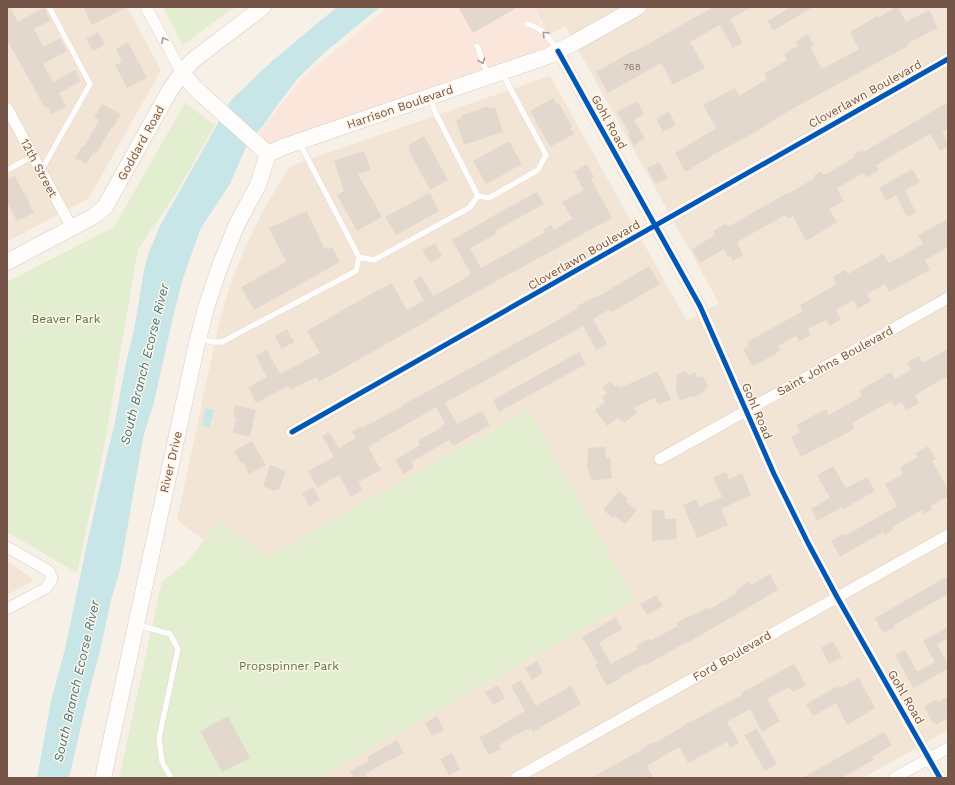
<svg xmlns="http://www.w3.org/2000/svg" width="955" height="785" font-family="'Work Sans',sans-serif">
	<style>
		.residential { fill: #f3e5d6 }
		.commercial { fill: #fbe6dc }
		.green { fill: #e3edd0 }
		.water { fill: #c8e6e7 }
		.building { fill: #e3d8ce }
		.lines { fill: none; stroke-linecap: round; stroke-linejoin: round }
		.lane-casing { stroke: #d8cdc5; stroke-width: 6 }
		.street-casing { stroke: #d8cdc5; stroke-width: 12 }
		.secondary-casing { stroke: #d6ccc3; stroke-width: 17 }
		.lane { stroke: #fefdfb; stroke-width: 5.5 }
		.street { stroke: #fefdfb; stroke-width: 11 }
		.secondary { stroke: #fefdfb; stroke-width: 16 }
		.cycleway-casing { stroke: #fff5e7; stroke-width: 8 }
		.cycleway { stroke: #0057b8; stroke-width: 5 }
		.oneway { stroke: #ab988f }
		.labels { text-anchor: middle; stroke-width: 3; stroke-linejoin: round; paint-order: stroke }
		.number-label { font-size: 10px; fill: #92786b }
		.street-label { font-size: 12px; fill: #745547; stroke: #fff5e7 }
		.park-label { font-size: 12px; fill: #527a3e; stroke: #fff5e7 }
		.water-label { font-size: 13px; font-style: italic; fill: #3d7982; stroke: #fff5e7 }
	</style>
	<rect width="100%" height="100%" fill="#f7f0e6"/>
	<path class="residential" d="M7 7H127L161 70 89 198 7 242Z
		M533 7H948V730L863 778H318L635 600 528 410 267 557 219 521 203 540 177 520 219 323 230 286 245 248 265 207 290 166 550 76 687 321 719 303 565 26 549 35Z
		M7 561 33 579V581L7 595Z"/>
	<path class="commercial" d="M388 7H532L548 37 558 51 268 154 253 141 299 81Z"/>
	<path class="green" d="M163 7H234L183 45Z
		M185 103 215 125 175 195 138 249 104 447 77 573 7 532V282L114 227Z
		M528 410 635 600 318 778H119L162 581 186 563 219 521 267 557Z"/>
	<path class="water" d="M337 7H380L325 52 298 78 275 108 263 126 248 142 230 184 201 228 183 278 174 313 154 402 143 438 120 570 111 600 100 651 88 696 69 778H37L51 701 65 649 87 544 108 450 114 427 126 363 134 330 144 270 149 252 160 226 231 100 271 62Z
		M205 408 214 410 210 427 202 426Z"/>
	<path class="building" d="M7 7H10L18 22 45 7 50 21 34 29 43 47 60 38 67 51 43 64 53 82 75 70 81 81 59 93 66 107 52 114 48 107 45 108 7 40Z
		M83 7H127L92 25Z
		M458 7H518L473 33Z
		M713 7H752L730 19 743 43 733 48 720 25 690 42 705 68 673 85 661 63 608 93 596 72 633 51 634 52Z
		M790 7H813L773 31 768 21Z
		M896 7H898L906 22 929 10 938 28 907 44 908 46 792 109 752 134 712 155V156L685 172 675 153 716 128 703 105 735 88 739 96 767 79 764 74 787 60 784 54 798 46 796 41 808 34 814 45 810 47 822 69 859 49 850 32 877 16 878 18Z
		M98 32 105 45 93 51 86 39Z
		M128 42 147 78 127 88 115 65 122 62 116 49Z
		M553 98 557 104 559 103 572 127 570 128 574 134 550 147 530 111Z
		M638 102 644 114 634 120 645 138 634 146 628 135 630 134 617 112 631 104 632 105Z
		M948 102V129L942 132 948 142V147L940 151 930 134 876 165 879 170 866 178 864 173 837 188 844 201 829 209 837 222 806 241 793 216 788 219 785 215 737 242 743 255 733 261 730 256 728 257 724 249 700 263 692 249 715 235 713 231 726 223 728 227 789 192V193L815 178 813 176 822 171 823 175 828 173 855 157 853 155 862 150 863 152 867 150Z
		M102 104 121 114 113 128 112 127 96 154 94 152 86 164 75 158 82 146 84 147 99 120 94 118Z
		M488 106 489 109 495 107 503 132 464 145 456 120 462 118 461 116Z
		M669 111 676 125 663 132 656 119Z
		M424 136 448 180 430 190 408 149 410 148 408 145Z
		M509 141 522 164 486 184 473 161Z
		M364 151 371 170 358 174 382 217 357 231 337 195 344 191 334 161Z
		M659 162 668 178 656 184 647 168Z
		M587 164 594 177 591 179 612 218 462 300 413 329 319 382 316 377 290 390 288 386 256 403 248 387 267 377 256 356 267 350 280 374 320 353 307 331 367 296 392 283 407 310 424 301 413 281 421 276 433 296 459 282 471 274 452 240 500 212 537 192 544 204 495 231 496 234 470 248 481 268 544 233 543 230 551 225 554 230 572 219 562 202 584 190 574 172Z
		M912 169 920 182 905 190 916 213 907 217 896 195 886 201 879 188Z
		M15 176 30 204 29 205 34 213 17 221 7 202V180Z
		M430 193 439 211 396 235 385 217Z
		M307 211 324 248 327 247 328 249 332 247 340 262 254 310 241 287 286 262 269 228Z
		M948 219V247L925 260 930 270 889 292 885 284 867 294 871 301 858 309 854 300 836 310 841 319 830 326 826 320 808 329 811 335 799 342 796 336 778 346 780 350 776 353 777 354 752 366 743 349 749 346 747 342 803 311 800 305 837 284 833 277 845 270 848 274 883 254 889 263 923 244 918 235Z
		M435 243 442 256 430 263 422 250Z
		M649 266 660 284 612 312 610 309 593 319 607 344 596 350 583 326 445 403 457 424 482 411 490 425 453 446 449 440 411 462 414 468 403 474 395 460 420 445 418 441 442 427 441 426 445 424 436 407 368 447 381 470 358 482 363 490 351 497 339 475 317 488 308 471 334 457 322 436 329 432 339 448 356 438 352 431 361 426 362 428 403 406 402 405 423 394 553 323 578 308 577 306 597 296V297Z
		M287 329 294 342 282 349 275 336Z
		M948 349V376L915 395 919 403 906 410 902 402 894 406 891 401 852 423 855 429 801 457 791 437 800 432 796 425 826 409 829 415 862 396 859 391 891 372 895 379 911 370 907 362 919 356 923 363Z
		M579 352 586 364 499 412 493 400Z
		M657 371 671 399 658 405 655 398 633 408 637 413 624 423 620 419 619 420 617 418 607 426 595 410 605 402 602 397 607 393 602 387 610 381 615 387 618 385 620 388Z
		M685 371 690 375 695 372 698 378 703 376 708 386 704 389 705 391 692 398 691 396 680 401 676 391 677 375Z
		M235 405 256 410 250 437 233 433 236 418 233 417Z
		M252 441 266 465 249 474 243 462 241 464 234 451Z
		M928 446 936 459 932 461 948 489V496L931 506 932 509 924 514 922 510 917 513 892 527 893 530 885 535 883 532 840 557 831 541 844 533 845 536 897 506 885 484 903 474 900 467 918 457 916 453Z
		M605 447 606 458 610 457 612 479 591 480 588 469H587L588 448Z
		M270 465 286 471 279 490 276 489 275 491 263 486Z
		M833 466 846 488 867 477 875 491 843 509 842 507 817 521 811 509 830 498 817 475Z
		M726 472 729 479 742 473 751 495 721 509 728 525 697 538 683 505 696 499 699 507 722 497 713 478Z
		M313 487 320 500 309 506 302 493Z
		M619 491 628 499 626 502 637 510 625 524 614 516 613 518 603 510Z
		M652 510H664L665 519H676L677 539 652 541Z
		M770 574 778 590 687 643V642L646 665 645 663 619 678 620 679 607 686 595 665 598 664 582 637 616 617 622 629 599 643 611 664 638 649 636 646 649 639 650 641 678 626 676 623 689 616 690 617 709 607 710 609 737 593 736 590 749 582 751 585Z
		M948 576V594L915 613 894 625 895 627 883 633 875 618Z
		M656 595 663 606 647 615 640 604Z
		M948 627V638L937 644 948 664V669L913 688 895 655 905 650 917 671H918L935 662 923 641Z
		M833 641 842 657 829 664 821 648Z
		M537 661 543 673 532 680 525 668Z
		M794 664 806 685 793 692 789 687 767 699 780 721 762 732 750 709 727 722 739 743 730 748 727 742 688 763 679 747 647 766 654 778H591L643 749 642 748 654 742 655 743 682 727V726L742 695 741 693Z
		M859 678 875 708 847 725 836 703 813 716 806 704 838 686 839 688Z
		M521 680 536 706 571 686 581 704 533 732 531 729 528 731 527 729 499 745 501 749 489 755 479 737 492 731 525 711 511 686Z
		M498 685 505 698 493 705 485 692Z
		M948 696V718L936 725 934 722 933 723 924 706 937 699 938 702Z
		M228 716 250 758 222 772 200 731Z
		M437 716 444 730 432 736 425 723Z
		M757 729 777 764 765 771 744 735Z
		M884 732 892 745 872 757 874 760 841 778H802Z
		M397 740 404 753 391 760V759L365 774 367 778H354L350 771 369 761 367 757Z
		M452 753 460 769 449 776 440 759Z"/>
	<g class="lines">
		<g class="lane-casing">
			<path id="lane" d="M527 24C543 28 547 36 557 49
				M477 46 488 76
				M7 170 33 156
				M41 171 90 84 49 7
				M478 196 489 198 538 170 546 155 502 73
				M359 257 374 260 469 208 478 196 436 114 430 98
				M200 339 213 342H222L356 271 359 257 300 144
				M138 625 170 634 178 649 159 738 162 762 171 778"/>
		</g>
		<g class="street-casing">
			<path id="street" d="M146 7 182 73
				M558 51 700 306 774 474 808 543 837 597 940 778
				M7 108 72 228
				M292 432 948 59
				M660 459 948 298
				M7 547 49 571 52 579 46 588 7 609
				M516 778 948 535
				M894 778 948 748"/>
		</g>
		<g class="secondary-casing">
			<path id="secondary" d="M182 73 197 90 268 154
				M268 154 283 147 548 56 572 44 638 7
				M7 262 94 216 105 207 170 90 182 73 192 61 263 7
				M103 778 197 343 206 308 220 266 237 224 258 185 268 154"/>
		</g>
		<use href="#lane" class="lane"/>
		<use href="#street" class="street"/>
		<use href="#secondary" class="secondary"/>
		<g class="cycleway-casing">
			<path id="cycleway" d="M558 51 700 306 774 474 808 543 837 597 940 778
				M292 432 948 59"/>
		</g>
		<use href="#cycleway" class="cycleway"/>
	</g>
	<defs><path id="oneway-chevron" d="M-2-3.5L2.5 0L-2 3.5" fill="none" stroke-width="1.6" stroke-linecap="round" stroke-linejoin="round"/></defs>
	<g class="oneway">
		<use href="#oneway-chevron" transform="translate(545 34) rotate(-135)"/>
		<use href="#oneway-chevron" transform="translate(164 40) rotate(-118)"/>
		<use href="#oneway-chevron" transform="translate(482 61) rotate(70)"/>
	</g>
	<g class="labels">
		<g class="number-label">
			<text x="632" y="70">768</text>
		</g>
		<g class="street-label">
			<text transform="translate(865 94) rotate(-29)" y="4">Cloverlawn Boulevard</text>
			<text transform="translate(400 107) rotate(-19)" y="4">Harrison Boulevard</text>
			<text transform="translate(609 122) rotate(61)" y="4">Gohl Road</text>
			<text transform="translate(141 143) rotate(-61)" y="4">Goddard Road</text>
			<text transform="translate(39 168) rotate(62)" y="4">12th Street</text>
			<text transform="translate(584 255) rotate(-30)" y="4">Cloverlawn Boulevard</text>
			<text transform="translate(835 361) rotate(-29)" y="4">Saint Johns Boulevard</text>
			<text transform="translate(757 411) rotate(67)" y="4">Gohl Road</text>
			<text transform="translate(171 462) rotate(-77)" y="4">River Drive</text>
			<text transform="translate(732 656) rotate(-30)" y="4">Ford Boulevard</text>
			<text transform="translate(906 697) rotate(60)" y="4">Gohl Road</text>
		</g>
		<g class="park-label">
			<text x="66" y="323">Beaver Park</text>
			<text x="289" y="670">Propspinner Park</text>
		</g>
		<g class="water-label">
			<text transform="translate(144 364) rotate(-76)" y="5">South Branch Ecorse River</text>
			<text transform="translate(76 681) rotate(-77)" y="5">South Branch Ecorse River</text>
		</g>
	</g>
	<rect width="955" height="785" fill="none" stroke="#745547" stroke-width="16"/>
</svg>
